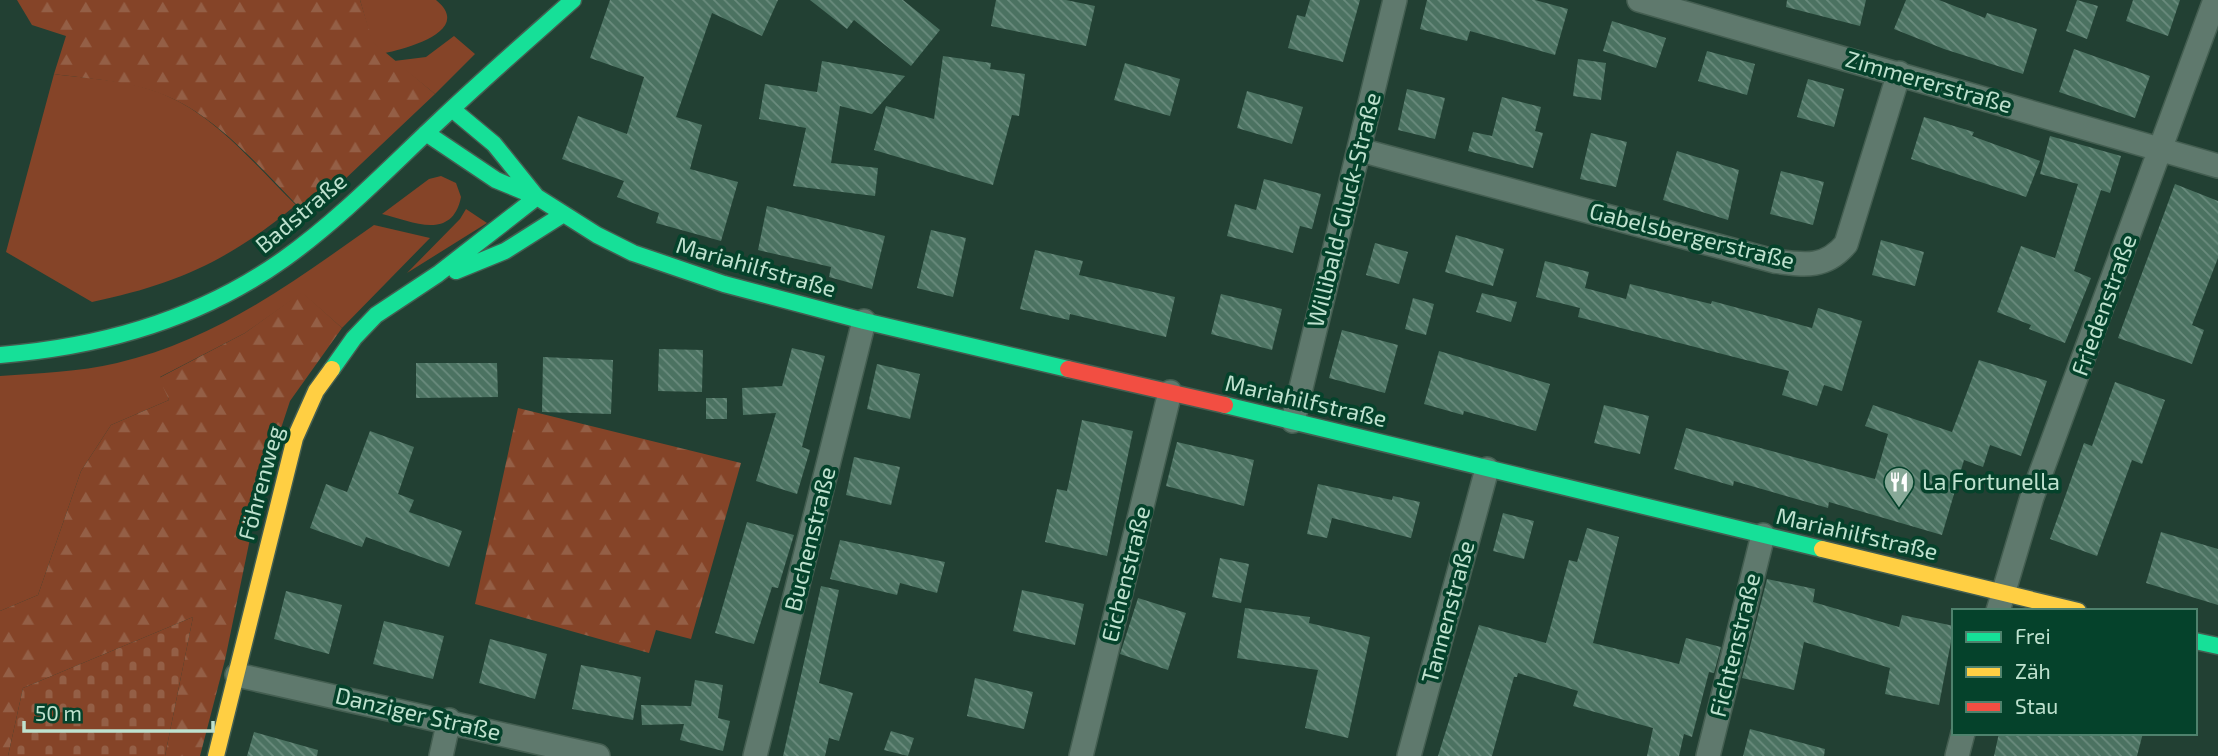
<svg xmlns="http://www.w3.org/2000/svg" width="2218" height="756" font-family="'Exo 2',sans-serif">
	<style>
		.grass { fill: #854428 }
		.forest { fill: url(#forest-firs) }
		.cemetery { fill: url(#cemetery-stones) }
		.building { fill: url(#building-back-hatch) }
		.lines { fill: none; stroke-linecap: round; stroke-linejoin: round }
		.street-casing { stroke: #445e51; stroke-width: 26 }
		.fast-casing { stroke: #445e51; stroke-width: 19 }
		.slow-casing { stroke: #445e51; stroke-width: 19 }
		.jam-casing { stroke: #445e51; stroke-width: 19 }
		.street { stroke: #5f796d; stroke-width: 23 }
		.fast { stroke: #16e098; stroke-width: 16 }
		.slow { stroke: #ffcf43; stroke-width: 16 }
		.jam { stroke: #f24e42; stroke-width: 16 }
		.labels { text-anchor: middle; stroke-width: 7; stroke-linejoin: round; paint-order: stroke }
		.street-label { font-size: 23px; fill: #bfe2cf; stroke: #05422b }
		.poi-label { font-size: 23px; fill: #bfe2cf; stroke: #05422b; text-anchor: start }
	</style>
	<defs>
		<pattern id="forest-firs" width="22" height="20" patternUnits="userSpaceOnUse" patternTransform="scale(1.75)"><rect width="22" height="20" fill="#854428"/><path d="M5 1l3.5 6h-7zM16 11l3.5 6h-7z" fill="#945f46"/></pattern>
		<pattern id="cemetery-stones" width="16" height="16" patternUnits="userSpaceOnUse" patternTransform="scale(1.75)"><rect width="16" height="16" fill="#854428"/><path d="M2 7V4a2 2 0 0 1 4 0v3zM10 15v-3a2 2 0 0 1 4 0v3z" fill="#945f46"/></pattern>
		<pattern id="building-back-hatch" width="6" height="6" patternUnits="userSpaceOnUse" patternTransform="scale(1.75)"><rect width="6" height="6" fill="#4b7261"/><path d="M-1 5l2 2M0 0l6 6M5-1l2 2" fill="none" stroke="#6b8c7e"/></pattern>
	</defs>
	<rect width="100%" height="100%" fill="#224033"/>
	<path class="grass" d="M360 0H436C474 31 405 49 385 53L372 42Z
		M454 36 475 54 435 94 394 61 426 57Z
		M54 74C90 79 131 80 165 95 217 117 256 166 296 205 228 261 177 284 92 302L6 252Z
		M441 176 456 183 461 197C452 242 411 221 382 214L429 179Z
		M466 209 487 223 407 273 460 219Z
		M374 225 430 238 342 328 302 293 245 333 160 377 169 400 111 425 81 471 38 595 0 611V376C39 373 79 372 117 363 216 340 293 282 374 225Z"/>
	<path class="forest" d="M17 0H360L373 42 435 94 307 215C264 173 221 118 164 95 130 81 90 79 54 74L66 36 32 25Z
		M302 292 342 328 290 401 259 495 225 660 200 756H165L193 617 23 688 8 756H0V611L38 595 81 471 111 425 169 400 159 378 245 333Z
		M518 408 741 463 691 639 656 630 649 653 475 604Z"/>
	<path class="cemetery" d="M193 617 165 756H8L23 688Z"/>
	<path class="building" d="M610 0H778L762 36 712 13 676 117 702 125 690 169 738 182 721 241 656 223 659 213 617 197 624 181 562 159 578 116 627 134 644 77 590 58Z
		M810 0H903L940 30 911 66 854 20 847 29Z
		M996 0H1066L1095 6 1086 46 991 26Z
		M1310 0H1360L1343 62 1288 48 1297 15 1305 17Z
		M1427 0H1535L1568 9 1555 55 1470 31 1467 41 1420 29Z
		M1787 0H1866L1860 26 1786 7Z
		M1906 0H1939L1985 18 1987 13 2037 29 2023 74 1944 49 1894 29Z
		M2077 0 2098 6 2087 39 2066 31Z
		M2133 0H2180L2168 36 2126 21Z
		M1612 21 1666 38 1656 68 1603 51Z
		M2074 49 2150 76 2135 118 2059 92Z
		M1707 51 1755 64 1747 95 1698 81Z
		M943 56 991 63 990 69 1025 74 1019 116 1012 115 993 185 874 150 886 106 934 119Z
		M1578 59 1606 63 1601 100 1573 96Z
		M822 61 905 76 872 114 840 106 831 163 878 168 875 196 793 186 806 128 759 119 765 84 817 92Z
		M1125 63 1180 79 1170 116 1114 100Z
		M1808 79 1844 89 1834 127 1797 117Z
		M1407 89 1445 98 1435 139 1398 130Z
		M1247 91 1303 107 1292 144 1237 128Z
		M1502 97 1541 107 1535 131 1543 133 1533 168 1468 151 1473 132 1492 136Z
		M1924 117 1974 132 1972 136 2040 161 2026 197 1911 159Z
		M1591 133 1627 142 1616 187 1580 179Z
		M2050 136 2121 156 2110 193 2101 190 2074 271 2091 278 2065 343 2029 329 2031 325 1997 312 2021 246 2055 258 2078 184 2040 174Z
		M1677 151 1739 170 1728 220 1663 200Z
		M1781 171 1824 182 1813 225 1770 214Z
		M1264 179 1321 194 1312 229 1300 226 1293 253 1227 236 1235 204 1256 210Z
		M2175 184 2218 201V258L2192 325 2204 330 2192 364 2118 338Z
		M767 206 885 236 872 289 829 277 831 267 758 250Z
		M931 230 966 238 953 297 917 288Z
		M1456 235 1504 249 1493 286 1445 272Z
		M1881 240 1924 252 1915 286 1872 275Z
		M1375 243 1408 252 1399 284 1366 275Z
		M1035 250 1083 261 1079 275 1175 297 1166 337 1070 314 1069 320 1020 309Z
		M1545 261 1589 272 1585 288 1626 299 1630 284 1711 304 1712 301 1812 328 1818 308 1862 321 1842 391 1824 385 1817 406 1782 395 1789 371 1578 317 1580 308 1536 297Z
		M1482 293 1517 302 1511 322 1476 312Z
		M1221 294 1282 309 1272 350 1211 334Z
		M1413 298 1434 304 1426 335 1405 329Z
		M1342 330 1398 345 1385 393 1329 378Z
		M792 348 825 356 802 447 810 450 797 494 756 481 776 413 743 415 742 388 782 386Z
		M659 349 703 350 702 392 658 391Z
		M1439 351 1550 384 1536 431 1464 411 1463 415 1424 404Z
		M543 357 613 360 611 414 542 412Z
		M1979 360 2047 381 2021 456 1990 445 1983 467 1964 460 1942 535 1829 502 1828 508 1734 481 1733 486 1674 469 1686 428 1875 479 1888 434 1865 426 1873 405 1952 432Z
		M416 363H497L498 397 416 398Z
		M877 364 920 374 910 419 867 409Z
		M2115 382 2165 400 2142 464 2132 460 2097 556 2050 539 2084 443 2092 446Z
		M706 398H727V419H706Z
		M1604 405 1649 416 1640 454 1594 443Z
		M1082 420 1133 431 1107 556 1045 542 1057 489 1067 491Z
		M370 431 414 447 398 494 414 500 409 512 462 531 449 567 366 537 362 547 310 528 326 484 347 492Z
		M1177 442 1254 460 1244 506 1166 486Z
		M854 457 900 467 891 505 846 495Z
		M1318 484 1392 500 1393 496 1420 502 1411 538 1332 518 1327 538 1307 534Z
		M1503 513 1534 521 1524 559 1493 551Z
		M747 522 794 535 778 588 772 587 754 644 715 633Z
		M1587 528 1619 537 1593 643 1679 664 1686 638 1721 647 1714 673 1709 672 1692 737 1684 734 1679 756H1647L1653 728 1573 706 1578 691 1518 673 1517 677H1514L1492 756H1438L1479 625 1546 643 1569 560 1577 562Z
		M2161 532 2218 549V605L2146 583Z
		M840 540 945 562 937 593 900 583 897 595 830 579Z
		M1220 558 1249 564 1241 603 1212 597Z
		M1767 579 1815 589 1813 602 1899 627 1902 615 1954 626 1939 705 1885 694 1890 668 1804 642 1794 690 1742 678Z
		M821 586 839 590 819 683 853 693 839 741 829 738 825 756H783Z
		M1022 590 1084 604 1075 645 1013 631Z
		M286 591 342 605 329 654 274 639Z
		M1138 598 1186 613 1168 670 1120 654Z
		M1245 608 1310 617 1309 623 1370 637 1348 738 1305 728 1318 670 1237 658Z
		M384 621 444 636 433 679 373 664Z
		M490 639 547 654 535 699 479 683Z
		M581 665 641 677 633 720 572 709Z
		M975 678 1033 692 1024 729 967 716Z
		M695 680 723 685 718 718 730 721 723 751 680 740 684 724 642 725 641 705 691 706Z
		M1750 729 1825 749 1824 756H1743Z
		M891 731 914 738 908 756 884 750Z
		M254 732 318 750 317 756H247Z
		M1999 733H2143L2137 756H1994Z"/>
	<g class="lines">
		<g class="street-casing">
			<path id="street" d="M1639 0 2218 166
				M1360 150 1774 261C1804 265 1825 269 1846 244L1899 73
				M1293 421 1395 0
				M1998 611 2032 497 2215 0
				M237 675 598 756
				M441 756 449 720
				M755 756 864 321
				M1081 756 1170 392
				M1409 756 1487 469
				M1708 756 1763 535
				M1957 756 1963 733"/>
		</g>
		<g class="fast-casing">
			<path id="fast" d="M452 109 494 144 536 196
				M426 133 496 180 537 197 597 235 633 253 724 284 864 321 1068 369
				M456 271 505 251 562 215
				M0 355C101 347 200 319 284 259 340 219 389 168 439 121 482 80 528 40 573 0
				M332 369 354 338 376 315 438 274 537 197
				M1225 405 1822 549
				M2195 641 2218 646"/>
		</g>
		<g class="slow-casing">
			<path id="slow" d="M1822 549 2078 611
				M216 756 295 438 316 391 332 369"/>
		</g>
		<g class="jam-casing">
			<path id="jam" d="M1068 369 1225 405"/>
		</g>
		<use href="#street" class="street"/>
		<use href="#fast" class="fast"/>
		<use href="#slow" class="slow"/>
		<use href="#jam" class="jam"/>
	</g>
	<defs>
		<g id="restaurant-pin" transform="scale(1.575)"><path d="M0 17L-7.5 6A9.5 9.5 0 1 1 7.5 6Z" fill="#88a998" stroke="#05422b"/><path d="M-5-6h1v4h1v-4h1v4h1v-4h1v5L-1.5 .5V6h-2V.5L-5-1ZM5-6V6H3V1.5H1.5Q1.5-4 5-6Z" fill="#fff"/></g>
	</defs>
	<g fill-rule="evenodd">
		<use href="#restaurant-pin" x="1899" y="482"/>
	</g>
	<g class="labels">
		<g class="street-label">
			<text transform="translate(1929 82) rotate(16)" y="8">Zimmererstraße</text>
			<text transform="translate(1344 210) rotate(-76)" y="8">Willibald-Gluck-Straße</text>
			<text transform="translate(301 213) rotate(-40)" y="8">Badstraße</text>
			<text transform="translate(1692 236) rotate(14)" y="8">Gabelsbergerstraße</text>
			<text transform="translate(756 267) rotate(16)" y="8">Mariahilfstraße</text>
			<text transform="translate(2104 305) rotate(-70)" y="8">Friedenstraße</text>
			<text transform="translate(1306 401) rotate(13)" y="8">Mariahilfstraße</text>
			<text transform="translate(261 483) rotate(-75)" y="8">Föhrenweg</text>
			<text transform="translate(1857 534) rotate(13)" y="8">Mariahilfstraße</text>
			<text transform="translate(810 539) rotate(-76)" y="8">Buchenstraße</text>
			<text transform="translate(1126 574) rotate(-76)" y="8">Eichenstraße</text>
			<text transform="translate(1448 612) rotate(-75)" y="8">Tannenstraße</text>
			<text transform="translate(1735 645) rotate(-76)" y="8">Fichtenstraße</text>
			<text transform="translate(418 714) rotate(13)" y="8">Danziger Straße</text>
		</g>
		<g class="poi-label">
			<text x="1922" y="490">La Fortunella</text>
		</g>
	</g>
	<rect x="1952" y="609" width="245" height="126" fill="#05422b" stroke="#4f826d" stroke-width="2"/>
	<rect x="1966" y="632" width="35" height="10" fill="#16e098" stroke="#4f826d" stroke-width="2"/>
	<text x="2015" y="644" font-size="21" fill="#bfe2cf">Frei</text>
	<rect x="1966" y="667" width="35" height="10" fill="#ffcf43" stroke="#4f826d" stroke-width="2"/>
	<text x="2015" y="679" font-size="21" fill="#bfe2cf">Zäh</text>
	<rect x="1966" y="702" width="35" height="10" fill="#f24e42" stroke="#4f826d" stroke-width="2"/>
	<text x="2015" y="714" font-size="21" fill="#bfe2cf">Stau</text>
	<path d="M24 721v10h189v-10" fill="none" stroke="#bfe2cf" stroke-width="3.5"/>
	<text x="35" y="721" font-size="21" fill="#bfe2cf" stroke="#05422b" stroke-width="5" paint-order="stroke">50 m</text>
</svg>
